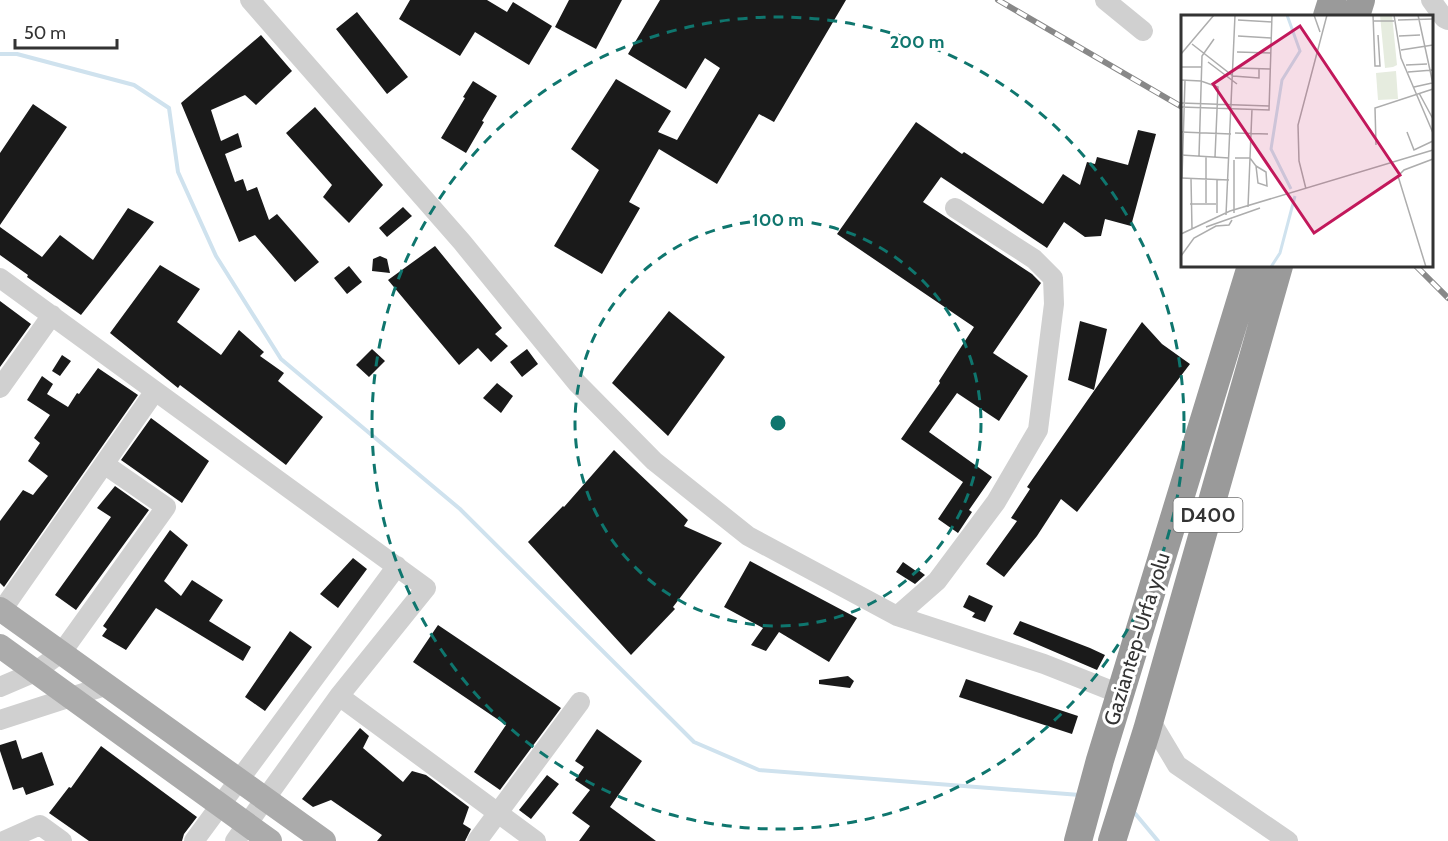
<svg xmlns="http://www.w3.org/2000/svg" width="1448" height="841" font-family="Cabin,sans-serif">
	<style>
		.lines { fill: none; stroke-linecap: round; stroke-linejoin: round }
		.stream { stroke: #cfe2ee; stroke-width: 4 }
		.building { fill: #1a1a1a }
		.minor { stroke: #d0d0d0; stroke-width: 20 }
		.major { stroke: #ababab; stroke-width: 24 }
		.highway { stroke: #9a9a9a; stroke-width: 28 }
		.rail-casing { stroke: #888; stroke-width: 6 }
		.rail { stroke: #fff; stroke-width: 4; stroke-dasharray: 11; stroke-linecap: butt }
		.ring { fill: none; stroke: #0f766e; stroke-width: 3; stroke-dasharray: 10 8 }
		.labels { text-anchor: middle; stroke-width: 6; stroke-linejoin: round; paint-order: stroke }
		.shield { fill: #fff; stroke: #707070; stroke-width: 1.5 }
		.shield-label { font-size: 20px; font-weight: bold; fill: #333 }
		.street-label { font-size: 21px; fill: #333; stroke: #fff }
		.inset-river { fill: none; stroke: #cfe2ee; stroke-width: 3 }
		.inset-road { fill: none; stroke: #adadad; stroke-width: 1.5 }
		.view { fill: #c2185b; fill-opacity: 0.15; stroke: #c2185b; stroke-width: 3 }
		.inset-edge { fill: none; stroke: #333; stroke-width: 3 }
		.centre { fill: #0f766e; stroke: #fff; stroke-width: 3 }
		.ring-label { font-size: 18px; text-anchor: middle; font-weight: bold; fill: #0f766e; stroke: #fff; stroke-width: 6; stroke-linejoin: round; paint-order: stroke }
	</style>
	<rect width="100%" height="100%" fill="#fff"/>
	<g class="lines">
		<path class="stream" d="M0 54H17L134 85 169 108 178 172 216 256 281 359 460 509 694 742 759 770 1080 795
			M1133 811 1158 841"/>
	</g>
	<path class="building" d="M410 0H487L507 12 513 2 552 26 529 65 475 32 460 56 399 19Z
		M569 0H622L596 49 555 27Z
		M660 0H846L774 122 759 114 717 184 659 149 629 202 640 208 602 274 554 246 599 170 571 149 616 79 671 111 658 132 677 140 720 68 705 58 686 89 628 54Z
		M357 12 408 77 387 94 336 29Z
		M261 35 292 71 256 105 245 95 211 110 221 141 238 133 242 147 225 154 235 182 243 179 247 191 257 187 269 220 277 214 319 262 295 282 255 235 239 242 181 103Z
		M473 81 497 96 482 121 484 122 466 153 441 138 465 98 463 97Z
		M33 104 67 127 0 225V153Z
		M315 107 383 185 349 223 323 197 332 185 286 133Z
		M916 122 962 154 964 152 1043 204 1063 174 1080 185 1087 162 1095 164 1097 157 1128 165 1138 130 1156 134 1131 226 1105 219 1101 236 1085 237 1064 222 1047 248 941 177 923 202 1032 274 1041 283 993 353 1028 376 999 421 957 393 929 432 992 477 969 510 972 512 958 533 938 519 963 482 901 439 940 383 939 381 974 327 837 234Z
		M403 207 412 216 387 237 379 228Z
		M128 208 154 222 81 315 27 277 28 275 0 255V227L42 257 60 235 93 260Z
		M435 246 502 328 495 334 508 346 491 362 478 348 459 365 388 280Z
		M380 256 387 259 390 273 372 271 373 259Z
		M160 265 200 289 177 322 221 355 239 330 264 352 260 356 284 373 278 381 323 417 286 465 180 385 178 388 110 333Z
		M349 266 362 282 347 294 334 278Z
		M0 301 31 324 0 367Z
		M669 311 725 357 668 436 612 383Z
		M1080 321 1107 329 1094 390 1068 380Z
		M1142 322 1162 344 1190 364 1077 512 1061 499 1037 536 1004 577 986 564 1017 521 1011 518 1030 489 1027 487Z
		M372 349 385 361 369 377 356 365Z
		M527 349 538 364 522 377 510 362Z
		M62 355 71 361 60 376 52 371Z
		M98 368 138 395 4 587 0 583V521L23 490 33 495 48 476 28 461 40 443 34 438 50 415 27 400 42 376 53 384 47 394 68 407 77 393 79 394Z
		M497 383 513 396 501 413 483 398Z
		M151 418 209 461 182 503 121 460Z
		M614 450 688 520 684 526 722 543 673 607 675 609 631 655 528 542 563 506 564 507Z
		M115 486 149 510 76 610 55 595 111 517 97 508Z
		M170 530 188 545 164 581 181 596 192 580 223 600 209 621 251 647 243 661 156 608 126 650 102 636 107 629 103 626Z
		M353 558 367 569 338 608 320 594Z
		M750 561 857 618 829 662 779 632 766 651 751 645 763 628 724 607Z
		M903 562 916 571 917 569 925 575 915 584 896 572Z
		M969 595 993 606 985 622 972 617 975 613 963 607Z
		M1020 621 1090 648 1105 655 1097 670 1013 634Z
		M438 625 561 708 500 790 474 772 506 725 413 662Z
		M290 631 312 647 265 711 245 697Z
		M848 676 854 681 850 688 819 684V680Z
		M966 679 1078 716 1072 734 959 697Z
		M360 728 369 736 363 748 403 782 412 771 426 775 469 807 463 824 471 829 465 841H377L382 835 331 800 313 807 302 799Z
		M597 729 642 761 610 807 656 841H579L590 826 572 813 590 790 575 780 584 767 575 761Z
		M16 740 22 759 42 752 54 785 26 795 23 787 13 790 0 751V745Z
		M101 746 197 817 184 834 182 841H89L49 813 69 787 71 788Z
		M547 775 559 784 531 819 519 810Z"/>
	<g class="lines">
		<path class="minor" d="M250 0 462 242 577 383 654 461 748 536 897 616 1044 664 1120 694
			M1105 0 1143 31
			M1431 0 1444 18 1448 20
			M0 278 426 588 339 696 235 841
			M0 388 52 315
			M2 610 155 391
			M897 616 937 581 996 502 1038 430 1054 304 1053 278 1034 259 955 208
			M0 687 35 672 62 652 166 507 104 464
			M339 696 536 841
			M0 720 108 685
			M1150 720 1177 765 1288 841
			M4 841 40 825 62 841
			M194 841 397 566
			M477 841 580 702"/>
		<path class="major" d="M0 609 324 841
			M0 646 270 841"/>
		<path class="highway" d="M1327 16 1332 0
			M1356 16 1361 0
			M1078 841 1100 760 1251 266
			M1112 841 1147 730 1279 266"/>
		<g class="rail-casing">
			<path id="rail" d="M998 0 1182 107
				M1416 266 1448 298"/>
		</g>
		<use href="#rail" class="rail"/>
	</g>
	<g class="ring">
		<circle cx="778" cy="423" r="203"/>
		<circle cx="778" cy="423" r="406"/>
	</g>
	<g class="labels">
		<rect class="shield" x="1173.5" y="498" width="69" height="34" rx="4.5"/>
		<g class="shield-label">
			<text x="1208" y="522">D400</text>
		</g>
		<g class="street-label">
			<text transform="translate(1137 639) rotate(-73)" y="7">Gaziantep-Urfa yolu</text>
		</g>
	</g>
	<g transform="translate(1181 15)">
		<rect width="252" height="252" fill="#fff"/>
		<path d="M199 0H211L216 50 212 52 204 53ZM215 56 217 84 197 85 195 58Z" fill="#e6ecdf"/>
		<path class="inset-river" d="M106 0 119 36 101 65 90 134 110 174M90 252 99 238 114 181"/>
		<path class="inset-road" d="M133 0 139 17M192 0 194 51H199L197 20M213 0 220 43 252 118M237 0 252 69M57 5 91 7M217 5 252 4M193 6H213M57 21 90 23M218 21 239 20M11 29 52 61 78 63V54M220 35 252 30M56 37 90 38M0 39 33 0M27 47 56 69M225 50 246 49M0 52H21M56 53 89 54M227 57 252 55M0 65 20 66 37 72 34 142M233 72 251 68M238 78 252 104M0 88 88 91M0 92 88 95 91 0M0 117 50 119M226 117 233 135 252 126M54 118 87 119M195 130 194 93 252 74M0 140 48 143M18 141 21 41 33 24M25 142V188M54 143H69L75 151 77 168 86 171 85 157 75 151M0 163 48 165M1 163 4 65M10 164 11 214M125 174 118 146 117 110 146 0M9 189H35M67 192 71 94M36 198V165M53 198V145M45 200 54 0M25 212 79 193M0 219 49 196 252 135M0 241 13 223 35 211 48 210 51 205M245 252 217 161 223 155 252 144"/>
		<path class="view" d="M119 11 219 160 133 218 32 69Z"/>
		<rect width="252" height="252" class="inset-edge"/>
	</g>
	<circle cx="778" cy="423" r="9" class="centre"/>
	<g class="ring-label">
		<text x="917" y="48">200 m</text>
		<text x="778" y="226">100 m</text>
	</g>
	<path d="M15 39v9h102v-9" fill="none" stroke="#333333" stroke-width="3"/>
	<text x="24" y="39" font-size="18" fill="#333333" stroke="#ffffff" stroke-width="4.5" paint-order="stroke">50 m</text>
</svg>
